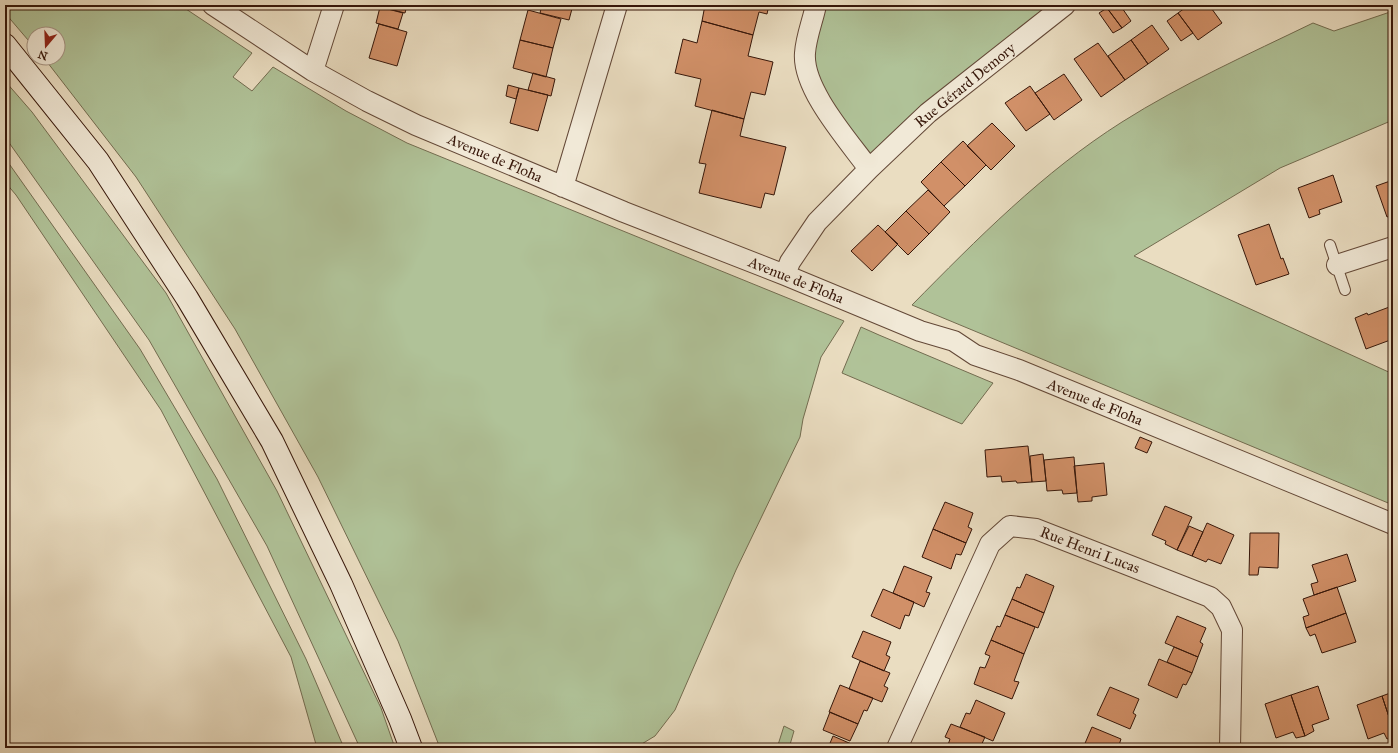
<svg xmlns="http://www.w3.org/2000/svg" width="1398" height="753" font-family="'IM FELL Great Primer',serif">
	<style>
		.green { fill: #b0c298; stroke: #736c50 }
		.building { fill: #d19068; stroke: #361609 }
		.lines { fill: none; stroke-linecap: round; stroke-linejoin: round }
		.lane-casing { stroke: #634837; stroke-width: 12 }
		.street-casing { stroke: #634837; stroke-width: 22 }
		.secondary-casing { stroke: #361609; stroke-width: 24 }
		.lane { stroke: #f1e9d7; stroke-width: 10 }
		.street { stroke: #f1e9d7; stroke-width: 20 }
		.secondary { stroke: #f1e9d7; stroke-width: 22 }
		.labels { text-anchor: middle; stroke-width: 3; stroke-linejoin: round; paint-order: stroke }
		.street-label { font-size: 15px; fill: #361609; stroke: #f1e9d7 }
	</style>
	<rect width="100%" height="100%" fill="#eaddc1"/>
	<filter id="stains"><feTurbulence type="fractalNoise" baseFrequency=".005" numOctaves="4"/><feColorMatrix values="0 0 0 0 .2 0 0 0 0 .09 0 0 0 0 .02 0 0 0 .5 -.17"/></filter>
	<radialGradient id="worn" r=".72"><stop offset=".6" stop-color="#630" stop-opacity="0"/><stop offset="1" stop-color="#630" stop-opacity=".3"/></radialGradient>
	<path class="green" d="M5 5H180L252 53 233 77 252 91 273 67 346 111 407 143 844 321 821 357 803 419 800 437 736 570 675 710 655 736 635 748H440L398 641 318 477 235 329 136 177 44 58H58V34H34V47L5 13Z
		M816 5H1065L869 169 806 73Z
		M1393 11V120L1280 168 1134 256 1393 374V505L912 305C977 239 1043 172 1122 122 1182 84 1249 54 1313 23L1334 31Z
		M5 81 32 112 166 293 277 491 381 708 395 748H360L267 546 149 340 5 137Z
		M5 158 140 349 217 479 306 659 344 748H317L291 657 161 410 16 195 5 182Z
		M861 327 879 335 993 383 962 424 842 373Z
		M784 726 794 731 789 748H777Z"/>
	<path class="building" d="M373 5H407L405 13Z
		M542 5H573L569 20 540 13Z
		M705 5H769L767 14 759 12 753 35 702 21Z
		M1111 5H1120L1131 21 1122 28 1107 8Z
		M1189 5H1209L1222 23 1198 40 1178 13Z
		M380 7 403 13 398 29 376 23Z
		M1107 8 1122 28 1113 33 1099 13Z
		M528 10 561 19 553 48 520 40Z
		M1178 13 1193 33 1181 41 1167 21Z
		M702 21 753 35 748 56 773 62 765 95 751 92 744 119 695 106 701 79 675 73 683 39 697 43Z
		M379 24 407 32 397 66 369 58Z
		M1152 25 1169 49 1148 64 1131 40Z
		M520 40 553 48 546 77 513 68Z
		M1131 40 1148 64 1125 80 1108 56Z
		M1098 43 1125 80 1101 97 1074 59Z
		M533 73 555 79 551 96 528 90Z
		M1064 74 1082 100 1054 120 1035 93Z
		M508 85 519 88 516 99 506 96Z
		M1030 86 1050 114 1026 131 1005 103Z
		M519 88 548 95 538 131 510 123Z
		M712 110 744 119 740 136 786 147 774 195 765 193 761 208 699 193 706 164 699 163Z
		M992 123 1015 146 991 170 967 146Z
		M963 141 986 165 965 186 941 162Z
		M941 162 965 186 944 206 921 182Z
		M1333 175 1342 202 1319 210 1320 214 1309 218 1298 188Z
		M1393 180V215L1387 217 1376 186Z
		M928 190 950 212 929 234 906 211Z
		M906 211 929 234 908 255 885 232Z
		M1269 224 1281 259 1283 258 1289 274 1256 285 1238 235Z
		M878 225 898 244 872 271 851 251Z
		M1392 306 1393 339 1366 349 1355 318 1367 313 1368 315Z
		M1140 437 1152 442 1147 453 1135 448Z
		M1028 446 1032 482 1017 483 1016 481 1002 482 1001 476 987 477 985 450Z
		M1043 454 1046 481 1032 482 1030 456Z
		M1074 457 1077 493 1063 494 1062 490 1047 491 1044 460Z
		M1104 463 1107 495 1092 497V501L1078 502 1074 466Z
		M945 502 973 513 968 527 972 529 966 543 933 529Z
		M1165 506 1192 517 1177 550 1165 544 1166 541 1152 535Z
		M1207 523 1234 535 1221 564 1208 559 1206 562 1192 556Z
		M1189 526 1203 532 1192 556 1177 550Z
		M933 529 966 543 961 555 956 554 951 569 922 557Z
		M1250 533H1279L1278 568 1259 567 1258 575H1249Z
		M1347 554 1356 581 1314 595 1311 584 1318 582 1312 565Z
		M904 566 932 577 926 592 930 593 924 607 893 593Z
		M1026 574 1054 586 1044 613 1012 599 1017 587 1020 588Z
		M1337 587 1346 613 1306 628 1303 617 1309 615 1303 599Z
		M883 589 914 602 909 616 905 615 900 629 871 616Z
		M1012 599 1044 613 1038 628 1005 615Z
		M1346 613 1356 642 1322 653 1315 634 1310 636 1306 628Z
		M1005 615 1035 627 1024 654 991 640 997 626 1000 627Z
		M1177 616 1206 628 1200 642 1203 644 1198 657 1165 643Z
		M863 631 891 642 886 655 890 657 884 671 852 657Z
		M991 640 1024 654 1014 681 1019 682 1012 699 974 684 980 667 985 668 990 656 985 654Z
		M1174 647 1198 657 1192 673 1167 662Z
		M1159 659 1192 673 1186 685 1183 684 1177 698 1148 685Z
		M860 661 890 673 884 686 888 688 882 702 849 689Z
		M840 685 873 698 867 711 864 710 858 724 829 712Z
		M1318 686 1329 719 1312 725 1314 731 1305 736 1291 695Z
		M1110 687 1139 699 1133 713 1136 715 1130 729 1097 715Z
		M1393 692V729L1382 696Z
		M1291 695 1305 736 1296 738 1293 732 1276 738 1265 704Z
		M1382 696 1393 729V737L1387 739 1384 733 1368 739 1357 705Z
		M976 700 1005 713 993 741 960 727 966 713 970 714Z
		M830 712 858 724 850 741 823 730Z
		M951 724 985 737 980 748H947L950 739 945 737Z
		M1092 727 1121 739 1118 748H1083Z
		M833 736 856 746 855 748H828Z"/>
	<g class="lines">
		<g class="lane-casing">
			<path id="lane" d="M1330 245 1345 290"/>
		</g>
		<g class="street-casing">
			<path id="street" d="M213 5 313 71 367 101 416 125 624 212 785 275 920 331 954 341 975 355 1019 370 1393 524
				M816 5C813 20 806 37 805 53 802 89 848 140 869 169
				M313 71 334 5
				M563 187 617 5
				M1337 265 1393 247
				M785 275 790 262 817 222 869 169 928 113 1065 5
				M897 748 990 544 1010 526 1036 529 1210 597 1221 607 1232 630 1230 748"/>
		</g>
		<g class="secondary-casing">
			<path id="secondary" d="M5 45 98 161 187 298 272 441 341 584 400 719 411 748"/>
		</g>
		<use href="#lane" class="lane"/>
		<use href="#street" class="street"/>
		<use href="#secondary" class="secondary"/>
	</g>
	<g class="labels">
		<g class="street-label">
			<text transform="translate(965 85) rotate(-39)" y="5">Rue Gérard Demory</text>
			<text transform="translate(495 158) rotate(23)" y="5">Avenue de Floha</text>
			<text transform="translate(796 280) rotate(22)" y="5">Avenue de Floha</text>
			<text transform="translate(1095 402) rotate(22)" y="5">Avenue de Floha</text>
			<text transform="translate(1090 550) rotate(21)" y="5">Rue Henri Lucas</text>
		</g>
	</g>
	<rect width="1398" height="753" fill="none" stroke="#eaddc1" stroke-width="20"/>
	<rect x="6" y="6" width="1386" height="741" fill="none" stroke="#361609" stroke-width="2"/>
	<rect x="10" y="10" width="1378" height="733" fill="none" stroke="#361609"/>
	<g transform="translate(46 46) rotate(199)"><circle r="19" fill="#f1e9d7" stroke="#a69585"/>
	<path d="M0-3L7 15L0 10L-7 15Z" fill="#8f2418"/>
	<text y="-6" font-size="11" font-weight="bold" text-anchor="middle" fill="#361609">N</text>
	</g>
	<rect width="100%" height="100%" filter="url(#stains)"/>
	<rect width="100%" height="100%" fill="url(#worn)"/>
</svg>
